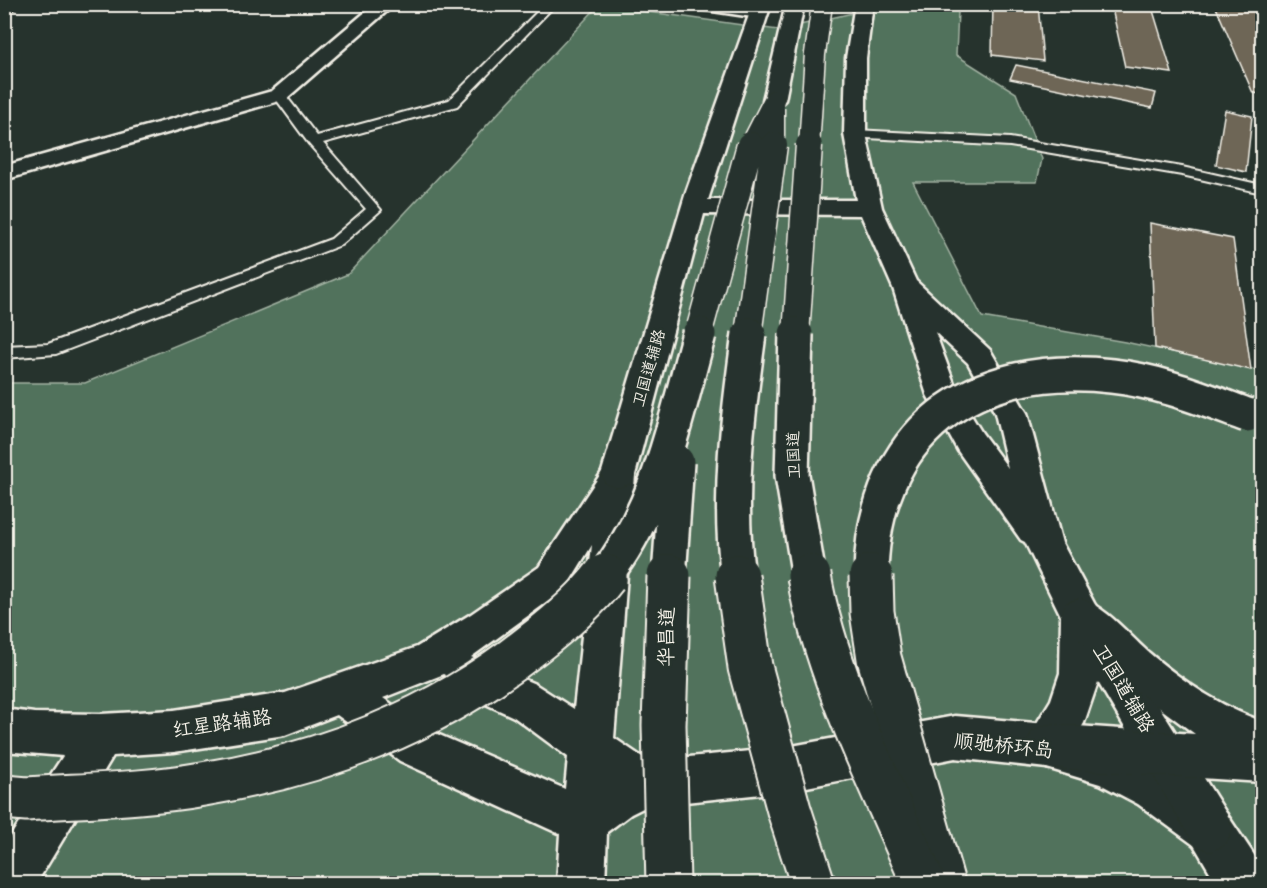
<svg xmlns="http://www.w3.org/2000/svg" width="1267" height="888" font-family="'Shantell Sans','LXGW WenKai TC',sans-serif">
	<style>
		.green { fill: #51725c; stroke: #a2b2a2; stroke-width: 1.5 }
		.building { fill: #6e6657; stroke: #f4f1e8; stroke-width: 1.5 }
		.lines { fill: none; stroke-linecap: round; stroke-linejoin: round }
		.service-casing { stroke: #f4f1e8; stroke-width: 4 }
		.minor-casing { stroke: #f4f1e8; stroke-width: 5 }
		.tertiary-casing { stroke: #f4f1e8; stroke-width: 5 }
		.secondary-casing { stroke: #f4f1e8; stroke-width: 5 }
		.primary-casing { stroke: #f4f1e8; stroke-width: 5 }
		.trunk-casing { stroke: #f4f1e8; stroke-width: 5 }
		.service { fill: #26332d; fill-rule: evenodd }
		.minor { fill: #26332d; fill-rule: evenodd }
		.tertiary { fill: #26332d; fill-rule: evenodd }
		.secondary { fill: #26332d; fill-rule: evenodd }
		.primary { fill: #26332d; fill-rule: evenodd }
		.trunk { fill: #26332d; fill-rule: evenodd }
		.primary-bridge-far1-casing { stroke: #f4f1e8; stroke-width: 38; stroke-linecap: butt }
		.primary-bridge-casing { stroke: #f4f1e8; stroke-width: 47; stroke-linecap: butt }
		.trunk-bridge-far3-casing { stroke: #f4f1e8; stroke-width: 23; stroke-linecap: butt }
		.trunk-bridge-far2-casing { stroke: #f4f1e8; stroke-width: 29; stroke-linecap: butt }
		.trunk-bridge-far1-casing { stroke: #f4f1e8; stroke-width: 38; stroke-linecap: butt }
		.trunk-bridge-casing { stroke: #f4f1e8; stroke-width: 47; stroke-linecap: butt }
		.primary-bridge-far1 { stroke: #26332d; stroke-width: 33 }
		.primary-bridge { stroke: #26332d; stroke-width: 43 }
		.trunk-bridge-far3 { stroke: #26332d; stroke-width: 20 }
		.trunk-bridge-far2 { stroke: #26332d; stroke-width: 26 }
		.trunk-bridge-far1 { stroke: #26332d; stroke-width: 33 }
		.trunk-bridge { stroke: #26332d; stroke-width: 43 }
		.labels { text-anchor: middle; stroke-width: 5; stroke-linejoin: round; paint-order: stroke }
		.street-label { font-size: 16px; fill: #f4f1e8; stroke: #26332d }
		.near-street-label { font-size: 20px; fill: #f4f1e8; stroke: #26332d }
	</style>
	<rect width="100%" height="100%" fill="#26332d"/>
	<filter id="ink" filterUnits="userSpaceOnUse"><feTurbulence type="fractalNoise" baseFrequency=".0167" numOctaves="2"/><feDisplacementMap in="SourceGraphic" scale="12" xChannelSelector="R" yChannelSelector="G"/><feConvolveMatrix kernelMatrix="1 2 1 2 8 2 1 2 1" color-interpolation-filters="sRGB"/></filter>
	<g filter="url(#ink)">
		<path class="green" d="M599 5 778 30 888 5 958 11 956 55 1016 93 1042 159 1037 182H913L982 317 1125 342 1262 371V883L5 884V383H85L348 274Z"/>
		<path class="building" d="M993 4H1038L1043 61 992 55Z
			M1111 4H1151L1172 73 1125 67Z
			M1215 5 1257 9 1262 20V94L1253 93Z
			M1016 65 1156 93 1152 108 1010 79Z
			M1225 110 1252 116 1246 172 1216 165Z
			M1150 223 1233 239 1251 370 1155 348Z"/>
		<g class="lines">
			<g class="service-casing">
				<path id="service" d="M545 4H556L457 106 323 143 381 210 341 245 56 354 4 358V346L48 344 331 239 366 209 309 144 273 95 275 92H283L317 136 449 100Z
					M855 130 1010 138 1182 167 1262 185V193L1182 175 1010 146 850 137 848 134Z"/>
			</g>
			<g class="minor-casing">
				<path id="minor" d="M4 4H21L4 13Z
					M375 4H395L286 99 4 180V166L272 91Z
					M690 4H738L765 9 768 13 765 17 759 18 699 9Z"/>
			</g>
			<g class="tertiary-casing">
				<path id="tertiary" d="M618 462 630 466 635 475 614 738 648 761 781 748 955 716 1047 724 1124 748 1170 772 1226 813 1262 867V884H1217L1194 845 1138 804 1100 784 1047 768 955 758 781 792 647 806 631 814 607 832 605 884H557L560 834 400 761 337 715 285 735 174 752 113 756 36 884H4V846L63 756 4 751V709L34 713 101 714 174 710 285 693 417 647 471 614 539 567 606 466ZM592 545 574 709 535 684 471 657 565 589ZM444 674 451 688 514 717 568 757 565 789 430 731 383 698Z"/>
			</g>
			<g class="secondary-casing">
				<path id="secondary" d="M753 4H771L708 200H856L844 134 846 58 855 4H873L866 58V134L882 208 916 281 990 350 1022 405 1027 413 1062 543 1094 603 1226 813 1233 829 1226 845 1210 852 1194 845 1098 682 1084 723 1062 761 1047 768 1032 761 1025 746 1032 731 1051 700 1060 673 1061 616 1025 542 1021 540 958 451 927 395 893 288 861 215 704 214 635 475 630 484 618 488 606 484 601 475 686 192ZM935 332 968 363 995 413 1008 468 982 433 958 394Z"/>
			</g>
			<g class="primary-casing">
				<path id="primary" d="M1080 598C1107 608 1127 633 1148 652 1181 680 1222 708 1262 721V782L1047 768 1032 761 1025 746 1032 731 1047 724 1195 734 1122 680 1066 627 1061 615 1066 603Z"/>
			</g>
			<g class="trunk-casing">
				<path id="trunk" d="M786 4H804L785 100 781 104 774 106 767 104 763 100Z"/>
			</g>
			<use href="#service" class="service"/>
			<use href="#minor" class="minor"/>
			<use href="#tertiary" class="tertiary"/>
			<use href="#secondary" class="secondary"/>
			<use href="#primary" class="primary"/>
			<use href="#trunk" class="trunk"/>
			<g class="primary-bridge-far1-casing">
				<path id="primary-bridge-far1" d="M871 577C872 432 972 360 1112 376 1159 381 1203 399 1247 415"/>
			</g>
			<g class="primary-bridge-casing">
				<path id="primary-bridge" d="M871 576 872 612 879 658 943 884"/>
			</g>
			<g class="trunk-bridge-far3-casing">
				<path id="trunk-bridge-far3" d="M774 108V147
					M750 147 774 100
					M809 147 815 54 822 4"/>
			</g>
			<g class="trunk-bridge-far2-casing">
				<path id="trunk-bridge-far2" d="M698 335 750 145
					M748 335 774 145
					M796 335 809 145"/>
			</g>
			<g class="trunk-bridge-far1-casing">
				<path id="trunk-bridge-far1" d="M796 334 792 475 809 577
					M604 577C660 506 675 420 699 334
					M669 577 677 462
					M738 577C727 496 738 414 749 334"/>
			</g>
			<g class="trunk-bridge-casing">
				<path id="trunk-bridge" d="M737 576 750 667 789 810 813 884
					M809 576C826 677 884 789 924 884
					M4 797 27 799C85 795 146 794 203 784 323 765 438 720 533 644 559 624 585 602 605 576
					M668 884 664 725 669 576"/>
			</g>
			<use href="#primary-bridge-far1" class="primary-bridge-far1"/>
			<use href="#primary-bridge" class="primary-bridge"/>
			<use href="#trunk-bridge-far3" class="trunk-bridge-far3"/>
			<use href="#trunk-bridge-far2" class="trunk-bridge-far2"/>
			<use href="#trunk-bridge-far1" class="trunk-bridge-far1"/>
			<use href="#trunk-bridge" class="trunk-bridge"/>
		</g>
	</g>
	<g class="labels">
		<g class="street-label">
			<text transform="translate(648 368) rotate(-74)" y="6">卫国道辅路</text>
			<text transform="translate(793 455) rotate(-92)" y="6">卫国道</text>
		</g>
		<g class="near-street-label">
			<text transform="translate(666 637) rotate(-89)" y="7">华昌道</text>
			<text transform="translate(1124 688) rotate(59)" y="7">卫国道辅路</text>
			<text transform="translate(222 723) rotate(-8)" y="7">红星路辅路</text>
			<text transform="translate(1004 745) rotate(6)" y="7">顺驰桥环岛</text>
		</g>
	</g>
	<rect width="1267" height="888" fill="none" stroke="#26332d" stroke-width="24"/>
	<rect x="12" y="12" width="1243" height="864" fill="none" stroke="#f4f1e8" stroke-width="2" filter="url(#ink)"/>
</svg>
